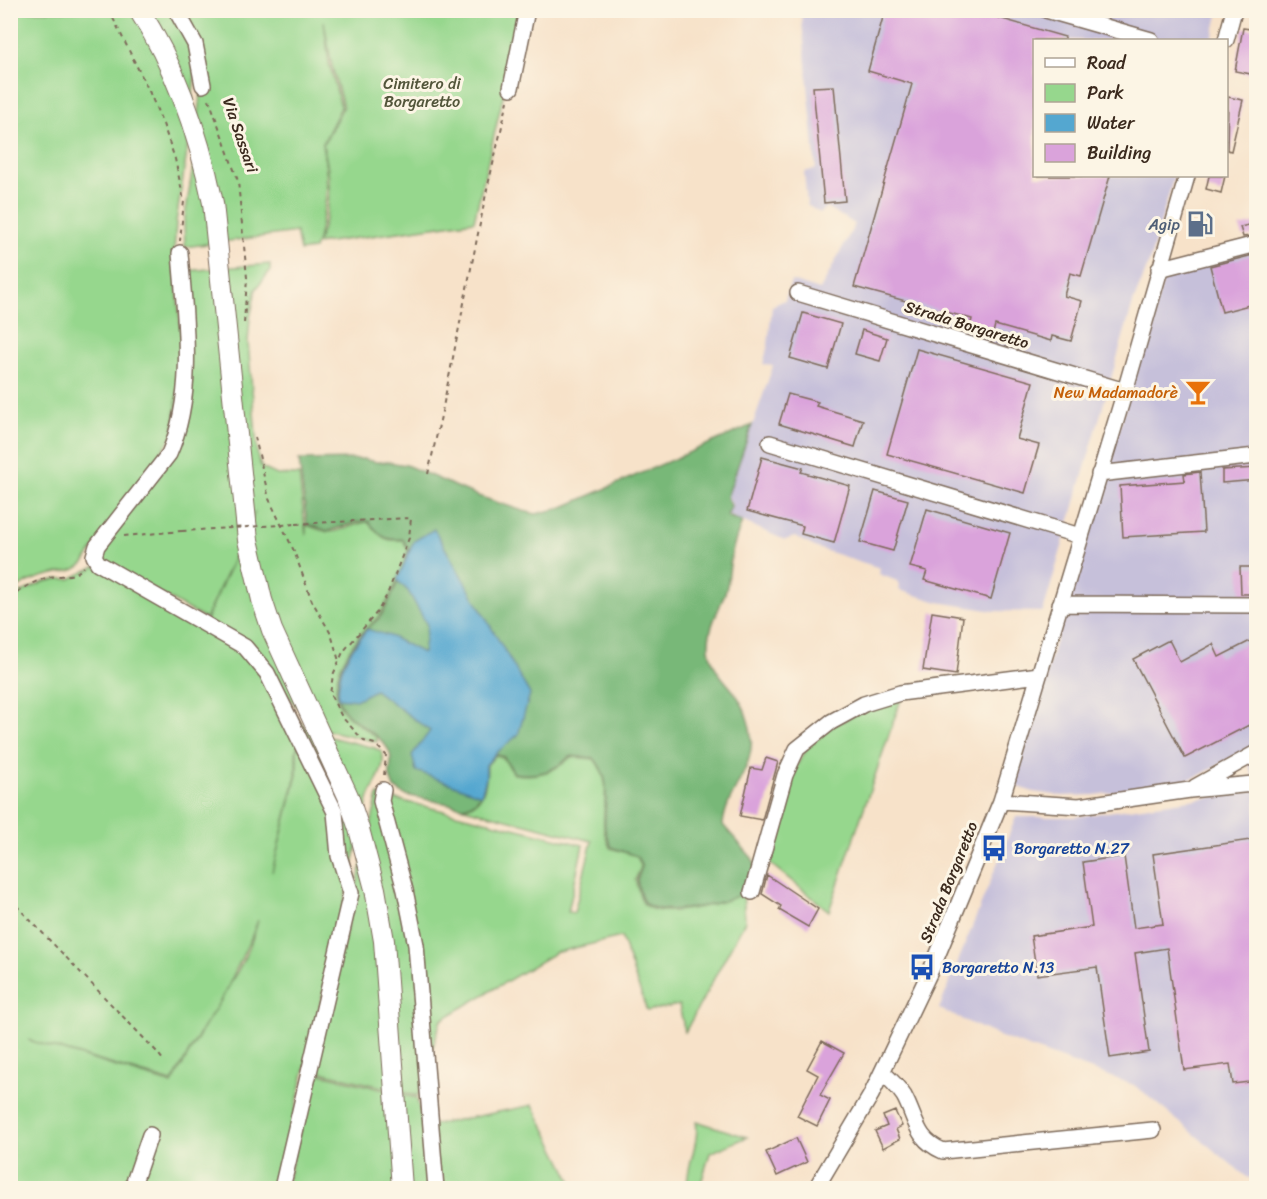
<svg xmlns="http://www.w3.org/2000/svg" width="1267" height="1199" font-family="Sriracha,sans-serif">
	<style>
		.industrial { fill: #c6c0da }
		.green { fill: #96d78d; stroke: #688056; stroke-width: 1.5; fill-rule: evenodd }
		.forest { fill: #78b878; stroke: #5a714b; stroke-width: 1.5 }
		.water { fill: #54a7d0; stroke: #486877; stroke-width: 1.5 }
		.building { fill: #daa3db }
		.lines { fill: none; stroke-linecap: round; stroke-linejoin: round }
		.minor-casing { stroke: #7d6a5a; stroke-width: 18 }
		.major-casing { stroke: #7d6a5a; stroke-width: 22 }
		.path { stroke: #7d6a5a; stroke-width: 2; stroke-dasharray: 4.5 4.5; stroke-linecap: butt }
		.minor { stroke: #fff; stroke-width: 15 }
		.major { stroke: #fff; stroke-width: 20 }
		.path-bridge { stroke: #7d6a5a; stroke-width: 2; stroke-dasharray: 4.5 4.5; stroke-linecap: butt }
		.labels { text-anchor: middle; stroke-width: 6; stroke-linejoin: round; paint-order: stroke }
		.park-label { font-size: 16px; fill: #52553a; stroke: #fcf5e5 }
		.street-label { font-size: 16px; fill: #3b2a1e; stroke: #fcf5e5 }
		.service-label { font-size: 16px; fill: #4e5e75; stroke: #fcf5e5; text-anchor: end }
		.food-label { font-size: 16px; fill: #c56008; stroke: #fcf5e5; text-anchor: end }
		.transit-label { font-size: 16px; fill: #164399; stroke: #fcf5e5; text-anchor: start }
	</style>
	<rect width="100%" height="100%" fill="#fcf5e5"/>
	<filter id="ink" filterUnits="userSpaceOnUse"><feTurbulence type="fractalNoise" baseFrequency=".0167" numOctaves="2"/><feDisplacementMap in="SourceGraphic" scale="12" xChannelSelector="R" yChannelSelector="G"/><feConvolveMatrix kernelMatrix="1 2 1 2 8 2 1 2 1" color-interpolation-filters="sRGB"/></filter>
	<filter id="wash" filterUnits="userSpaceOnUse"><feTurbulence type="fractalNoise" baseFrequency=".008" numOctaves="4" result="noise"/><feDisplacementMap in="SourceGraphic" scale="24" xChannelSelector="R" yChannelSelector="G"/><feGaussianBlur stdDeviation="1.35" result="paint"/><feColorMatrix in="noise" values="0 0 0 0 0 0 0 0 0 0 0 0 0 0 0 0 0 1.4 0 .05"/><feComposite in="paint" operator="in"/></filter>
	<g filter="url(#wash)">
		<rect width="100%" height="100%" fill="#f7e2c9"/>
		<path class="industrial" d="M801 11H1219L1212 40H1034V176H1174L1149 263 1133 303 1043 612 994 611 938 602 899 590 900 585 897 581 879 574 880 568 817 548 795 537 785 540 728 515 732 505 728 496 773 366 763 364 768 345 772 306 785 300 791 281 820 290 855 224 826 207 820 213 807 205 804 172 816 169Z
			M1256 250V745L1200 775 1181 782 1095 795 1063 796 1033 792 1013 785 1166 271Z
			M1256 759V1177L1248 1178 1134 1085 1001 1037 939 1009 1016 817H1074L1252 791 1253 777 1248 763Z"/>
		<path class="green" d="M11 11H171L190 47 195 74 187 152 176 222 174 252 182 346 173 435 84 563C71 574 68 570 54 574 38 577 22 583 11 594Z
			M180 11H523L474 221 316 244 314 249 300 251 296 232 185 247 184 223 195 153 203 74ZM324 21 331 62 343 107 323 145C332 178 332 211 317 243 326 204 331 185 322 145L341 107 329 63Z
			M270 264V271L256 289 250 318 248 342 258 459 262 468 277 475H299L306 536V525C313 527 323 532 330 532 343 531 355 523 368 522 381 536 383 542 403 540L408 550C402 571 392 594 381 613 377 620 370 624 365 629 348 649 326 681 341 708 346 717 367 730 376 737L377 742 317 728 310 723 258 659 206 620 255 512 205 619 101 560V548L173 456 186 271Z
			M96 566 242 651 305 727 296 750V775L272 872 297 775V750L306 728 314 733 375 748 382 752C387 769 373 784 368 800L277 1188H11L10 602 20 593 44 582 58 579H70ZM258 920C249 960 222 996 202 1031 192 1048 182 1066 172 1084L28 1040 172 1082 202 1029 222 999 251 938Z
			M901 699 829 911 767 861 792 773 808 747 834 725 866 709Z
			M496 755 503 758 514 774C537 777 554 773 571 757L594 759C614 784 601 804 604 830 605 836 608 842 610 848L637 856 641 867 635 880C638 886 639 897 643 903 658 922 725 903 743 893L745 921 685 1032 679 1005 647 1011 621 937 558 952V951L441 1020 418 1096 313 1070 378 795 583 845 568 912 574 913 592 841 464 808C485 802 487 785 487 765Z
			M313 1072 417 1098 423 1127 533 1105 575 1188H286Z
			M696 1121 747 1137 710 1153 701 1183 703 1188H687C686 1165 700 1144 696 1121Z"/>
		<path class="forest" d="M752 425 727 497 731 506 727 516 742 522C738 533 733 545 731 557 729 569 729 582 725 593 718 613 705 632 710 654 714 672 727 682 737 696 746 709 753 732 751 748 748 776 725 797 723 825L752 858 757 869C753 877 749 887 742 893 727 904 657 919 644 902 640 897 639 886 637 880L642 867 637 856 611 847C609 841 606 835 605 829 603 803 614 782 594 758L570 756C554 772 537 776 514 773L504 757 495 754 486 765C486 783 484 802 464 807L405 795 394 788C393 785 390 779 390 775 390 765 393 758 388 749 376 729 346 722 339 700 331 675 351 648 366 630 370 625 376 622 380 617 390 604 404 567 409 550L403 539C383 541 381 535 368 521L358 522 328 531 307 524 299 460 363 459 376 462H388L406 465 478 496 523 511 536 514 561 508Z"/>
		<path class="water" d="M434 529 530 694 518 735 495 754 486 765V779L481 795 416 771 412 755 430 731 375 690 356 700 338 698C338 664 348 655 367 629L390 636 423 653 427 625 408 591 397 580 414 541Z"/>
		<g id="blocks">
			<path class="building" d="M885 10H971L1065 37V40H1035V176H1110L1081 276 1070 273 1064 296 1082 301 1071 341 1052 336 1051 341 995 325 992 337 969 331 972 319 854 287 912 84 868 71Z
				M1243 28 1257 30V42L1251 74 1235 71Z
				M834 86 845 201 824 203 813 87Z
				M1228 97 1243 100 1231 151 1227 150Z
				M1209 176H1225L1221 193 1206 189Z
				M1257 223V235L1243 237 1240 227Z
				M1257 254V303L1222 312 1210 266Z
				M803 313 841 324 828 369 790 358Z
				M862 330 887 338 880 361 855 354Z
				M917 349 1033 382 1017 439 1039 445 1025 493 887 454Z
				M788 394 818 402 816 406 863 420 855 447 779 424Z
				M762 457 803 468 801 472 850 486 834 543 801 534 803 526 747 511Z
				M1257 468V480L1222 483V470Z
				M1200 472 1204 532 1123 537 1120 486 1185 481 1184 474Z
				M875 491 908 500 893 551 860 542Z
				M927 509 1010 533 991 599 924 580 927 571 910 567Z
				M1240 567H1257V594H1241Z
				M932 612 963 617 956 675 923 670Z
				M1169 640 1180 662 1213 644 1219 657 1252 640 1257 649V721L1185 758 1133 659Z
				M766 758 778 762 762 820 740 816 751 768 762 770Z
				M1257 839V1081L1233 1084 1230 1064 1184 1070 1167 948 1135 953 1149 1052 1110 1058 1097 967 1037 975 1031 936 1092 927 1083 862 1124 856 1134 928 1163 924 1153 854Z
				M767 875 818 909 808 927 779 910 781 906 762 894Z
				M822 1041 844 1053 820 1095 830 1100 817 1126 797 1116 818 1075 807 1069Z
				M895 1111 902 1126 896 1129 900 1139 883 1148 875 1131 887 1126 883 1116Z
				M796 1138 807 1162 777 1176 766 1152Z"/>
		</g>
	</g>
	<g filter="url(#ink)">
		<use href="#blocks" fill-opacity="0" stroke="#7d6a5a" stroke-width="1.5"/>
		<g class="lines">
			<g class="minor-casing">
				<path id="minor" d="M176 10 195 44 203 85
					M1046 10 1151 40
					M1226 40 1234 10
					M511 88 527 10
					M180 253C185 318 196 392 169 454L97 546 94 556 98 563 245 647 267 673 335 812 339 856 351 893 282 1188
					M1159 269 1256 244
					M798 293 1125 391
					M770 443 1080 536
					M1099 474 1256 456
					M1060 604 1256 605
					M1195 787 1256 753
					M383 790 381 801 405 890 416 945 436 1188
					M1001 801 1079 806 1190 790 1253 784
					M752 892 785 775 797 749 831 722 864 704 900 693 1039 675
					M882 1072C890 1079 898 1087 904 1096 917 1120 915 1139 943 1151L1153 1130
					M132 1188 150 1135
					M816 1188 871 1095 935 961 1001 801 1125 391 1187 176"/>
			</g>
			<g class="major-casing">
				<path id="major" d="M139 10C177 69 199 135 213 203L248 540 262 600 272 630 348 796 359 829 375 889 384 941 402 1188"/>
			</g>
			<path class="path" d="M109 10 149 91 163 124 175 159 184 201 180 241
				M209 99 238 181 247 278 244 324
				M255 437 269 499 294 551 312 601 331 634 339 661
				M428 474 443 407 487 189 508 101
				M296 524 411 518 409 538 387 595 378 611 343 652 333 675 330 694 342 717 364 741 375 744 386 755 384 776
				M124 536 182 531
				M10 598C23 587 41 577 58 576 69 575 75 576 84 567
				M10 899 157 1052 163 1060"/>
			<use href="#minor" class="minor"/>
			<use href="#major" class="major"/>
			<path class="path-bridge" d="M182 531 296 524"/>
		</g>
	</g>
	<defs>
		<g id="fuel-bare" transform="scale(2.07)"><path d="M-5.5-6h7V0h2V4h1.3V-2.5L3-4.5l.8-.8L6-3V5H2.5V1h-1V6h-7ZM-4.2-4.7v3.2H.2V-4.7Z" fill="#5c6f8a" stroke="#fcf5e5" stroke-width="2.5" paint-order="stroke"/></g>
		<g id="bar-bare" transform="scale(2.07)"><path d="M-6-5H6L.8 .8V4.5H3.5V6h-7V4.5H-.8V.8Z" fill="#e8710a" stroke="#fcf5e5" stroke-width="2.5" paint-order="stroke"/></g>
		<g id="bus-bare" transform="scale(2.07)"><path d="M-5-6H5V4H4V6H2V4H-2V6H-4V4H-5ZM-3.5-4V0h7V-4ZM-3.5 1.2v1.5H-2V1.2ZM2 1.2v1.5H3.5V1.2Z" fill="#1a4fb4" stroke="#fcf5e5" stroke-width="2.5" paint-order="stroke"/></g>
	</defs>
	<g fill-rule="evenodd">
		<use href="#fuel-bare" x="1200" y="224"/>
		<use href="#bar-bare" x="1198" y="392"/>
		<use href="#bus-bare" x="994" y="848"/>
		<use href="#bus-bare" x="922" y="967"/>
	</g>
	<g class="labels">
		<g class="park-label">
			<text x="422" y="89">Cimitero di<tspan x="422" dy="18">Borgaretto</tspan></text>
		</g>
		<g class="street-label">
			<text transform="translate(241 135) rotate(71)" y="6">Via Sassari</text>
			<text transform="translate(967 324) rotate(17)" y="6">Strada Borgaretto</text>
			<text transform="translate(948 882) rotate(-68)" y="6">Strada Borgaretto</text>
		</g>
		<g class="service-label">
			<text x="1180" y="230">Agip</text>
		</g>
		<g class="food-label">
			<text x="1178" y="398">New Madamadorè</text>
		</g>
		<g class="transit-label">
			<text x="1014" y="854">Borgaretto N.27</text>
			<text x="942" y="973">Borgaretto N.13</text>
		</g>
	</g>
	<rect width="1267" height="1199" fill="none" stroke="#fcf5e5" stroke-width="36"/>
	<rect x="1033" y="39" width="195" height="138" fill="#fcf5e5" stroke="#afa495" stroke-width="1.5"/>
	<rect x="1045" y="58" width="30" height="9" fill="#ffffff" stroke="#afa495" stroke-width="1.5"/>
	<text x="1087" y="69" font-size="18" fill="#3b2a1e">Road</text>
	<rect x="1045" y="84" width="30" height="18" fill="#96d78d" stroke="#afa495" stroke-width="1.5"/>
	<text x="1087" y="99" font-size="18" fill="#3b2a1e">Park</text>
	<rect x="1045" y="114" width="30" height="18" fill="#54a7d0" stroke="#afa495" stroke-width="1.5"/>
	<text x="1087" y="129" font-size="18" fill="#3b2a1e">Water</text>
	<rect x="1045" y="144" width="30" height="18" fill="#daa3db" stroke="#afa495" stroke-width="1.5"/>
	<text x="1087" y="159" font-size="18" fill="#3b2a1e">Building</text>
</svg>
